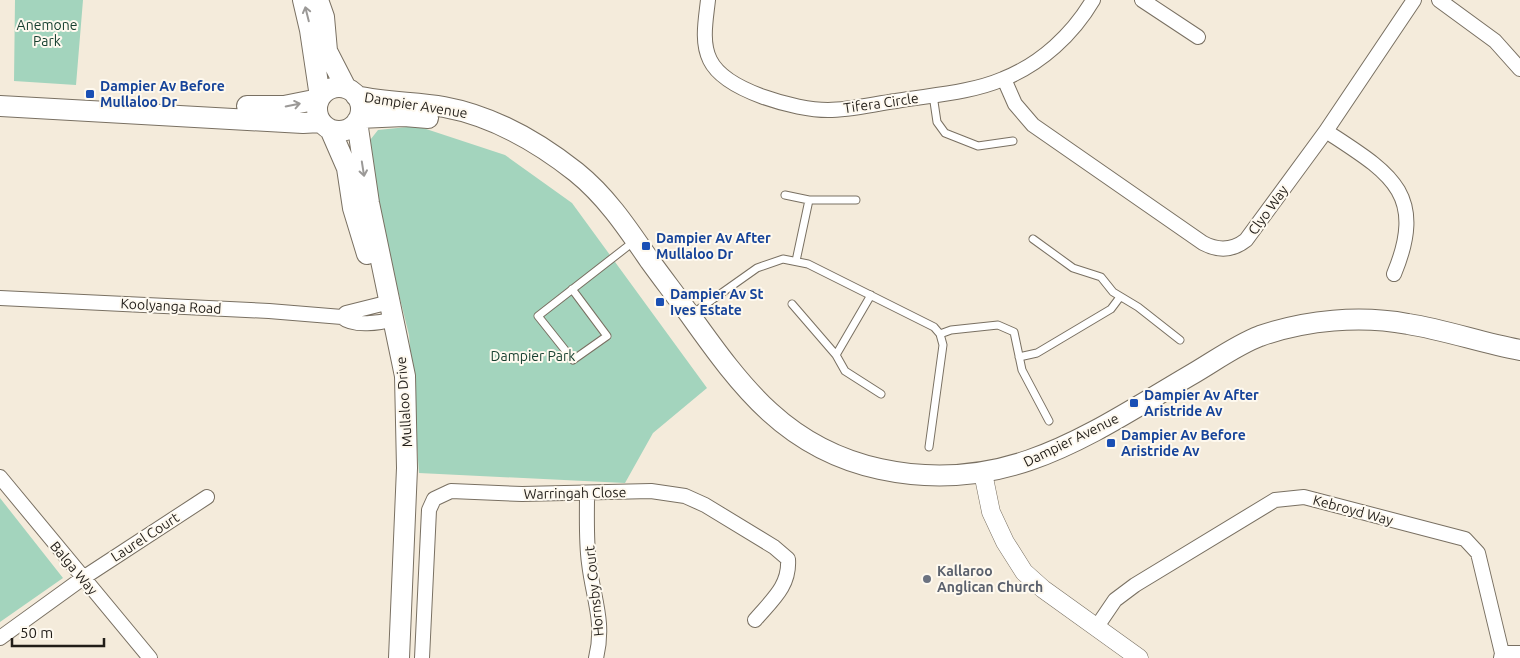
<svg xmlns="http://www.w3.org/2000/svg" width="1520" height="658" font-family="Ubuntu,sans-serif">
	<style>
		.green { fill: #a3d4bd }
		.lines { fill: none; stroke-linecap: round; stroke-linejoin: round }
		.service-casing { stroke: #797062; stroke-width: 9 }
		.minor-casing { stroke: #797062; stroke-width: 16 }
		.tertiary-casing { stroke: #797062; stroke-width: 19 }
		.secondary-casing { stroke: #797062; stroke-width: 22 }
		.service { stroke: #fff; stroke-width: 7 }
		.minor { stroke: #fff; stroke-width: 14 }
		.tertiary { stroke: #fff; stroke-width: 18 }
		.secondary { stroke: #fff; stroke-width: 20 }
		.oneway { stroke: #9b9997 }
		.transit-dot { fill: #1a4fb4; stroke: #fef9ef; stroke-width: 2 }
		.worship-dot { fill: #6b7280; stroke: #fef9ef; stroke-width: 2 }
		.labels { text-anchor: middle; stroke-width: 4; stroke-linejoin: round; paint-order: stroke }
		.park-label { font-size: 14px; fill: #153e2e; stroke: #fef9ef }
		.transit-label { font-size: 14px; font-weight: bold; fill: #164399; stroke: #fef9ef; text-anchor: start }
		.street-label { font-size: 14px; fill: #211d18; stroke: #fef9ef }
		.worship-label { font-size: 14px; font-weight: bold; fill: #5b616d; stroke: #fef9ef; text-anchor: start }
	</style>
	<rect width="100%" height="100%" fill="#f4ebdb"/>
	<path class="green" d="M15 0H83L76 85 14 81Z
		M417 126 505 155 572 203 707 388 653 433 625 483 419 473 409 335 363 149 378 130Z
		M0 498 63 578 0 622Z"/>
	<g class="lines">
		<g class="service-casing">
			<path id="service" d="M933 95 937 122 945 133 978 146 1013 141
				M785 195 809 200H856
				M1033 239 1073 268 1101 277 1113 292 1138 307 1180 340
				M796 261 809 200
				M572 289 607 336 573 360 538 316 628 246
				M871 295 836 355 845 371 881 394
				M792 304 836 355
				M692 314 757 268 783 259 808 264 934 327 940 334 943 345 929 447
				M940 334 951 330 998 325 1014 332 1022 370 1049 421
				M1019 357 1037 353 1111 309 1120 297"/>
		</g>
		<g class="minor-casing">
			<path id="minor" d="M708 0C706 19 701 42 710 60 725 91 796 110 828 110 850 110 874 104 896 101 931 95 970 93 1003 79 1041 64 1073 34 1093 0
				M1142 0 1198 37
				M1439 0 1495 41 1520 69
				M1004 79 1015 104 1033 125 1203 243C1218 251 1232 251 1246 240L1326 131 1414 0
				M1326 131C1388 172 1428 192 1394 274
				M0 298 269 311 342 317C354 327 380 323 394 319
				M342 317 346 313 390 302
				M0 477 150 658
				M587 494C587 517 586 541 589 563 593 598 605 622 596 658
				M1096 628 1115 600 1135 585 1275 500 1304 497 1465 539 1478 553 1502 653 1501 658
				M0 638 83 578 207 497
				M1502 653H1520
				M422 658 429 510 434 499 451 491 522 494 651 491 685 496 705 505 774 547 788 559C790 586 772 600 755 620"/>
		</g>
		<g class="tertiary-casing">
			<path id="tertiary" d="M983 473 991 512 1005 542 1024 572 1043 589 1139 658"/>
		</g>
		<g class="secondary-casing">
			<path id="secondary" d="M303 0 310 30 320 97
				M318 0 324 17 327 51 346 88
				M317 109a22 22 0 1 1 44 0a22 22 0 1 1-44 0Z
				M356 96C385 103 415 102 444 107 493 116 538 142 576 172 607 197 628 229 650 261 663 279 677 297 690 315 742 388 787 449 880 469 1005 496 1087 436 1189 376 1212 363 1236 345 1260 336 1306 320 1360 315 1408 324 1446 330 1482 343 1520 350
				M0 106 303 123 321 122
				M247 106H284L319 99
				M359 118 404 116 428 118
				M357 121 369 203 405 376 407 468 399 658
				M330 129 347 168 353 208 367 254"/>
		</g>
		<use href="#service" class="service"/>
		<use href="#minor" class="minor"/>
		<use href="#tertiary" class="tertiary"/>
		<use href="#secondary" class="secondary"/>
	</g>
	<defs><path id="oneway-shaft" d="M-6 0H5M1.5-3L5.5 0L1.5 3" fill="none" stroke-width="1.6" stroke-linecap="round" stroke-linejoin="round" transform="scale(1.25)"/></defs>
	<g class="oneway">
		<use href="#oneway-shaft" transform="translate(307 14) rotate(-104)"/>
		<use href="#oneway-shaft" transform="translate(293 105) rotate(-11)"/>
		<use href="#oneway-shaft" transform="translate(363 169) rotate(81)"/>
	</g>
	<g class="transit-dot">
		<rect x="85" y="89" width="10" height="10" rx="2.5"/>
		<rect x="641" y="241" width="10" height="10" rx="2.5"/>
		<rect x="655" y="297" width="10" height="10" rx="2.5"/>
		<rect x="1129" y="398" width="10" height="10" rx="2.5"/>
		<rect x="1106" y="438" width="10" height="10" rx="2.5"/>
	</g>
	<circle class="worship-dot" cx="927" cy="579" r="5"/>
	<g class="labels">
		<g class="park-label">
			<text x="47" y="30">Anemone<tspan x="47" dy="16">Park</tspan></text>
			<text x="533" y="361">Dampier Park</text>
		</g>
		<g class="transit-label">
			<text x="100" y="91">Dampier Av Before<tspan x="100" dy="16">Mullaloo Dr</tspan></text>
			<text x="656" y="243">Dampier Av After<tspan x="656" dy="16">Mullaloo Dr</tspan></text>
			<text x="670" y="299">Dampier Av St<tspan x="670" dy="16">Ives Estate</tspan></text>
			<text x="1144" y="400">Dampier Av After<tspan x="1144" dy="16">Aristride Av</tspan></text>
			<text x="1121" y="440">Dampier Av Before<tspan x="1121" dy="16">Aristride Av</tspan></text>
		</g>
		<g class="street-label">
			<text transform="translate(881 103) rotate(-8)" y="5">Tifera Circle</text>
			<text transform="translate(416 105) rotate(9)" y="5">Dampier Avenue</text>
			<text transform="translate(1268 210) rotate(-54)" y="5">Clyo Way</text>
			<text transform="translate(171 306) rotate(3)" y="5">Koolyanga Road</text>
			<text transform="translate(404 402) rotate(-94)" y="5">Mullaloo Drive</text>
			<text transform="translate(1071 440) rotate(-26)" y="5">Dampier Avenue</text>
			<text transform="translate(575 493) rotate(-1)" y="5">Warringah Close</text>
			<text transform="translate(1353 510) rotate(15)" y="5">Kebroyd Way</text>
			<text transform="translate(145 537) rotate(-33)" y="5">Laurel Court</text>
			<text transform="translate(74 568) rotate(50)" y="5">Balga Way</text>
			<text transform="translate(594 591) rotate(-96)" y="5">Hornsby Court</text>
		</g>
		<g class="worship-label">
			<text x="937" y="576">Kallaroo<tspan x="937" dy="16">Anglican Church</tspan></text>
		</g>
	</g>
	<path d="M12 638v8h92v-8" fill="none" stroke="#211d18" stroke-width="2.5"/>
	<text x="20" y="638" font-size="15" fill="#211d18" stroke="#fef9ef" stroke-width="4" paint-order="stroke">50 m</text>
</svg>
